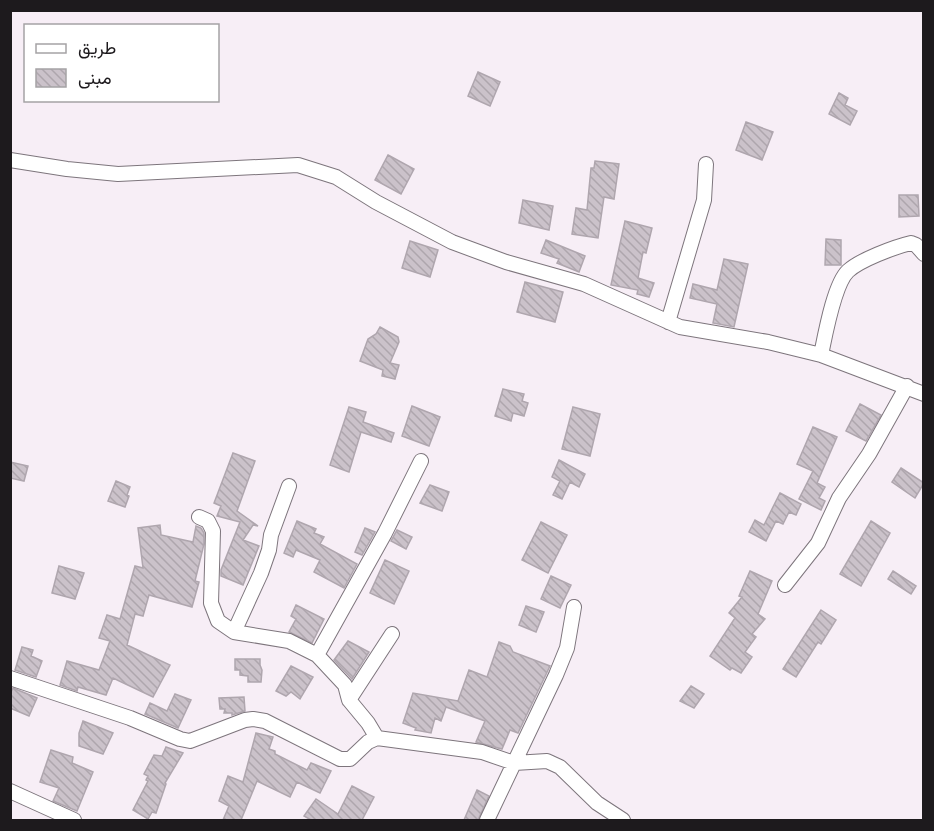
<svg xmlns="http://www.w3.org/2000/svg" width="934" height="831" font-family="'Varela Round',Vazirmatn,sans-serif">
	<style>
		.building { fill: url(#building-back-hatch); stroke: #afa6ae; stroke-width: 1.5 }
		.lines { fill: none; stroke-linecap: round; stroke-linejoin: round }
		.street-casing { stroke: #7d757c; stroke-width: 16 }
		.street { stroke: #fff; stroke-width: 14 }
	</style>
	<defs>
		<pattern id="building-back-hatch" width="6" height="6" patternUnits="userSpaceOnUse" patternTransform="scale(1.5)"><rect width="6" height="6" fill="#cbc2ca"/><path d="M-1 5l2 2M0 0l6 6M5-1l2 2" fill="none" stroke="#aea6ad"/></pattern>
	</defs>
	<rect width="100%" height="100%" fill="#f7eef6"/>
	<path class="building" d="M478 72 500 82 490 106 468 96Z
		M839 93 848 98 845 105 857 111 850 125 829 114Z
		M746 122 773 132 762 160 736 150Z
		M388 155 414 169 401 194 375 180Z
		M595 161 619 164 614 199 604 197 598 238 572 234 576 208 587 210 591 168H594Z
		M899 195H918L919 216 899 217Z
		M523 200 553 206 549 230 519 223Z
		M625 221 652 228 646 253 643 252 638 278 654 283 649 297 637 294 638 290 611 285Z
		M826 239 841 240V265H825Z
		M546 240 585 256 579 272 557 263 559 259 541 253Z
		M410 241 438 250 430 277 402 268Z
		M724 259 748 264 734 327 713 323 717 304 690 298 693 284 717 290Z
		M525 282 563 292 555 322 517 312Z
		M380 327 398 337 399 342 390 363 399 365 395 379 382 376 383 370 360 361 368 339 376 334Z
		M503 389 524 394 522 401 528 403 524 416 513 413 511 421 495 416Z
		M860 404 881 415 866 441 846 431Z
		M412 406 440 417 429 446 402 436Z
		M349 407 366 412 363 422 394 433 391 442 361 432 349 472 330 465Z
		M573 407 600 414 590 456 562 449Z
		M813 427 837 437 817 483 825 487 819 498 825 501 821 510 799 499 813 471 797 464Z
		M233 453 255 461 237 511 258 526 253 525 243 540 259 546 243 585 221 576V570L240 522 217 516 221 506 214 503Z
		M559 460 585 474 579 487 570 482 562 499 553 495 560 481 552 477Z
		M10 462 28 466 24 481 10 478Z
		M901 468 924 483 915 498 892 482Z
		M116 481 130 487 127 495 129 496 125 507 108 501Z
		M430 485 449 492 442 511 420 503Z
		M780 493 801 504 796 515 789 512 783 524 776 521 766 541 749 532 755 520 764 525Z
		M297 521 316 529 314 533 324 537 320 544 357 564 344 588 314 572 320 560 296 550 293 557 284 553Z
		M871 521 890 533 861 586 840 574Z
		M541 522 567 535 548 573 522 560Z
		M160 525 161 535 193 542 196 526 201 528 204 533V544L195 581 199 582 192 607 149 595 143 616 135 614 127 645 170 665 153 697 113 678 106 695 78 687 77 691 60 685 67 661 99 670 110 641 99 638 107 615 120 619 135 566 143 568 138 528Z
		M365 528 375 532 362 555 355 552Z
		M397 530 412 537 406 549 391 541Z
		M385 560 409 571 394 604 370 593Z
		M59 566 84 573 75 599 52 593Z
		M750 571 772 581 758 614 765 619 752 634 756 637 745 652 752 657 741 673 732 668 730 670 710 656 735 618 729 613 742 597 739 596Z
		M893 571 916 586 911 594 888 579Z
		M551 576 571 585 560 608 541 599Z
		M296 605 324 619 312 643 289 632 296 619 291 616Z
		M526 606 544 612 536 632 519 625Z
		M821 610 836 620 821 644 818 642 796 677 783 669Z
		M348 641 369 652 352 679 334 660Z
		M499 642 510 646 513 652 550 666 518 733 510 730 502 749 476 742 485 721 446 707 441 721 435 718 431 733 415 730 416 728 403 723 413 693 458 701 469 670 487 677Z
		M22 647 33 650 31 656 42 661 36 677 15 670Z
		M235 659H260V665L262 670 261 682H248V676L240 675V670H235Z
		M291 666 313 677 300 699 291 692 286 696 276 691Z
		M691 686 704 694 694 708 680 701Z
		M13 688 37 698 29 716 10 708V694Z
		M175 694 191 700 178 728 145 714 150 703 167 711Z
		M244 697 245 711 232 715V713H224L225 709H220L219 698Z
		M83 721 113 733 103 754 79 746V733Z
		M256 733 273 737 269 749 275 751V754L307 770 311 763 331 771 320 793 297 782 290 797 257 781 241 820H223L229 806 219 801 228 776 243 782Z
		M166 747 183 753 165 783 166 784 156 813 152 812 148 819 133 810 148 781 146 780 148 776 144 774 154 755 162 756Z
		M51 750 73 757 72 763 93 772 77 811 53 801 59 788 40 782Z
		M352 786 374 797 362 820H311L304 816 316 799 338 814Z
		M477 790 489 796 478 820H464Z"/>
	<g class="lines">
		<g class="street-casing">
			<path id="street" d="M10 160 67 169 118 174 298 165 336 177 376 202 452 242 506 262 584 284 680 327 768 342 821 355 924 394
				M668 322 704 200 706 164
				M821 355C825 336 834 284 848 271 860 260 894 247 911 243L916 245 924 254
				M199 517 208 521 213 531 211 603 218 621 234 632 289 641 317 655 345 685 349 700 368 723 377 738
				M785 585 818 543 839 498 869 454 907 386
				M234 632 261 573 269 550 271 535 289 486
				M317 655 385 533 421 461
				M10 678 130 718 180 739 190 741 245 720 253 719 265 721 340 759H350L368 742 377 738 482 752 514 763 547 761 560 767 597 803 623 820
				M349 700 392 634
				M10 791 74 820
				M487 820 556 675 567 648 574 607"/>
		</g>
		<use href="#street" class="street"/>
	</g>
	<rect width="934" height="831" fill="none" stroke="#1d1a1d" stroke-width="24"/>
	<rect x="24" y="24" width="195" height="78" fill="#ffffff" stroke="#a5a3a5" stroke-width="1.5"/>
	<rect x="36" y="44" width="30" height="9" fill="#ffffff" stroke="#a5a3a5" stroke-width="1.5"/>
	<text x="78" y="54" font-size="18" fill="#1d1a1d">طريق</text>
	<rect x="36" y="69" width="30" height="18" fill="url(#building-back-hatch)" stroke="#a5a3a5" stroke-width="1.5"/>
	<text x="78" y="84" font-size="18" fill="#1d1a1d">مبنى</text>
</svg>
